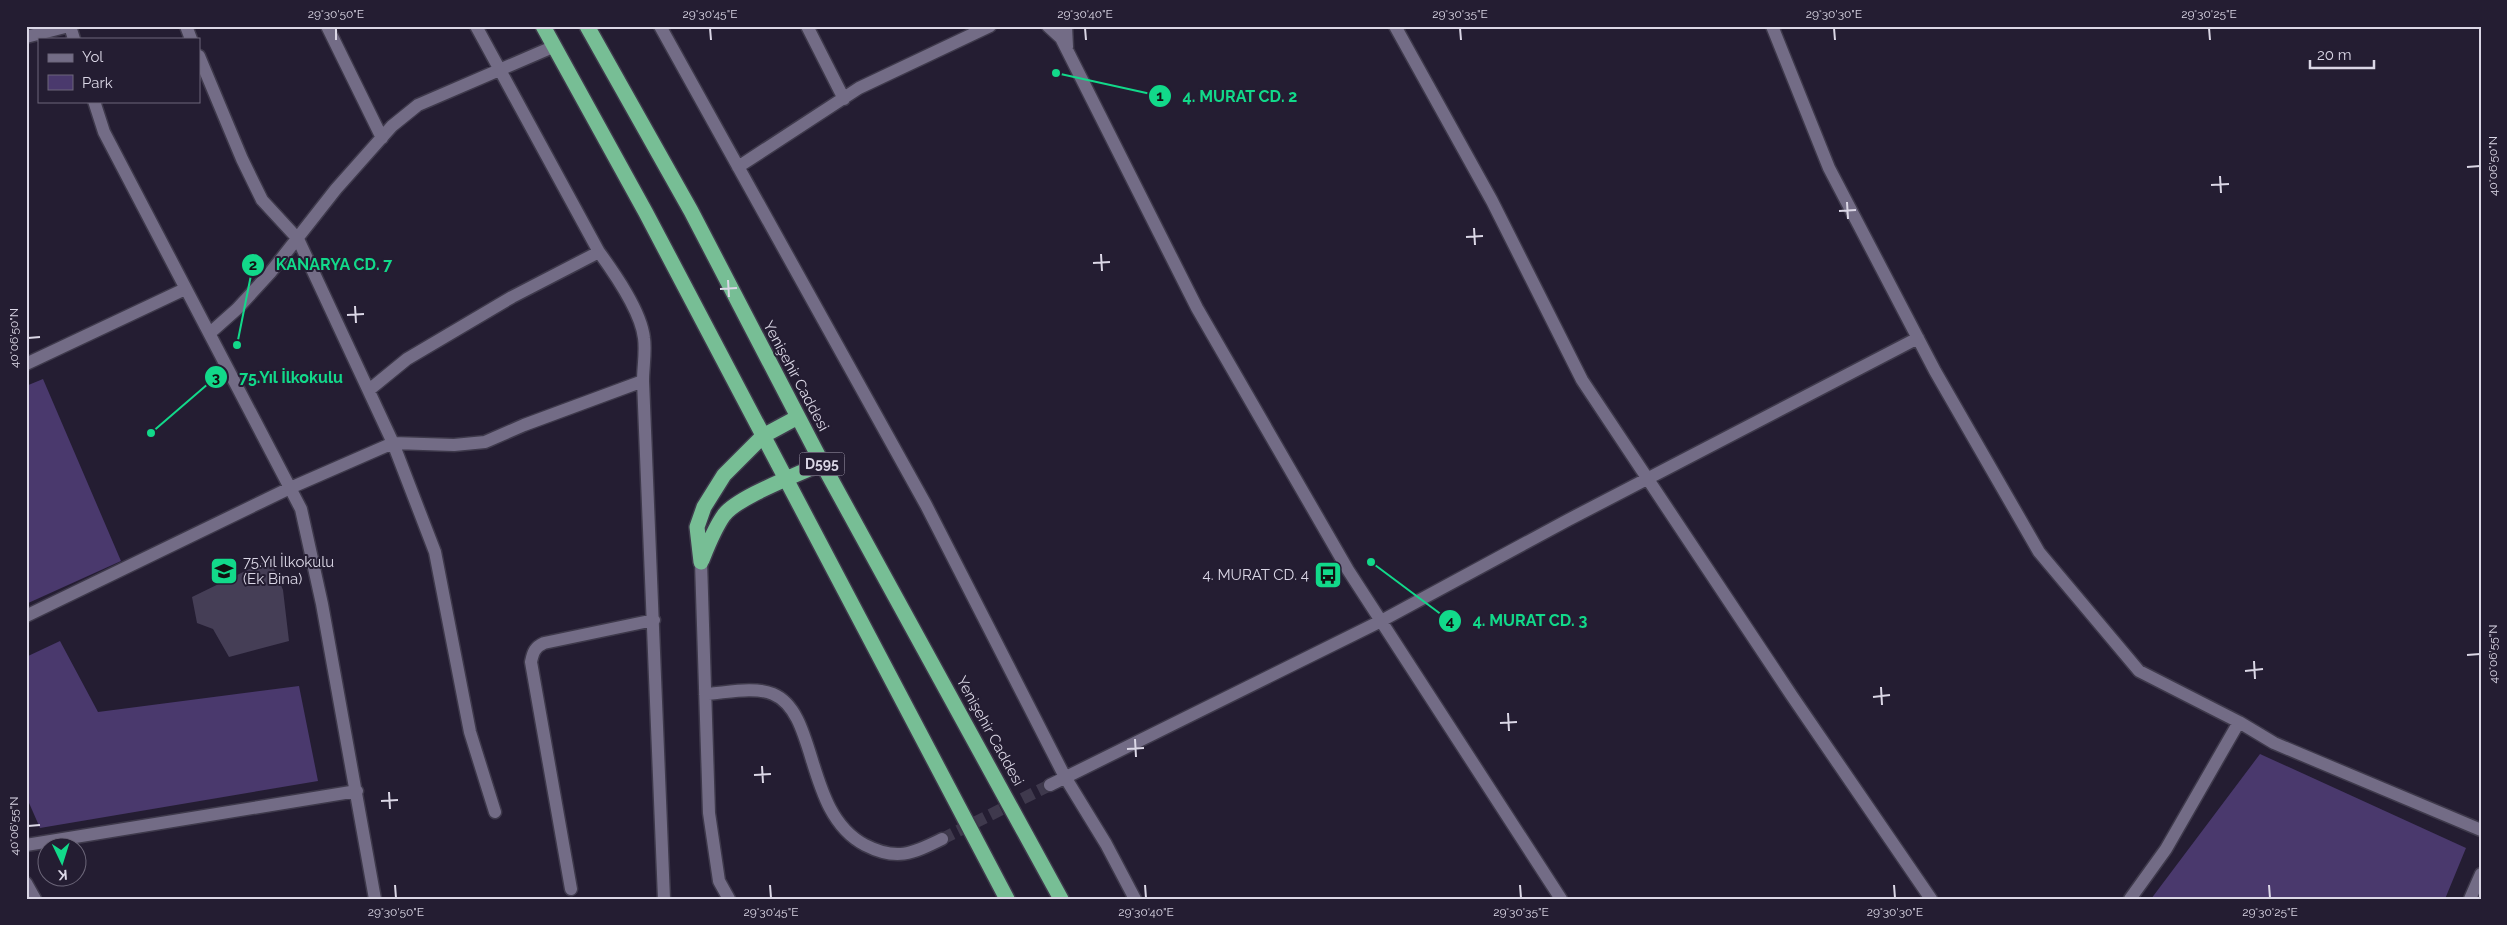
<svg xmlns="http://www.w3.org/2000/svg" width="2507" height="925" font-family="Raleway,sans-serif">
	<style>
		.green { fill: #4a396d }
		.building { fill: #453e56 }
		.lines { fill: none; stroke-linecap: round; stroke-linejoin: round }
		.minor-tunnel { stroke: #3f394d; stroke-width: 12; stroke-dasharray: 12 6; stroke-linecap: butt }
		.minor-casing { stroke: #3e394b; stroke-width: 15 }
		.highway-casing { stroke: #3e394b; stroke-width: 18 }
		.minor { stroke: #736c86; stroke-width: 12 }
		.highway { stroke: #77be95; stroke-width: 15 }
		.ticks { fill: none; stroke: #dbd7e6; stroke-width: 2 }
		.labels { text-anchor: middle; stroke-width: 4; stroke-linejoin: round; paint-order: stroke }
		.shield { fill: #241d32; stroke: #a49fb0; stroke-width: 1 }
		.shield-label { font-size: 14px; font-weight: bold; fill: #dbd7e6 }
		.street-label { font-size: 15px; fill: #dbd7e6; stroke: #241d32 }
		.poi-label { font-size: 15px; fill: #dbd7e6; stroke: #241d32; text-anchor: start }
		.leader { fill: none; stroke: #12d98a; stroke-width: 2 }
		.callout-dot { fill: #12d98a; stroke: #241d32; stroke-width: 2 }
		.mark-label { font-size: 15px; text-anchor: middle; font-weight: bold; fill: #111 }
		.callout-label { font-size: 16px; text-anchor: middle; font-weight: bold; fill: #12d98a; stroke: #241d32; stroke-width: 4; stroke-linejoin: round; paint-order: stroke }
		.neatline { fill: none; stroke: #dbd7e6; stroke-width: 2 }
		.ticks-label { font-size: 12px; text-anchor: middle; fill: #dbd7e6 }
	</style>
	<rect width="100%" height="100%" fill="#241d32"/>
	<path class="green" d="M43 379 121 561 26 604V386Z
		M60 641 98 712 299 686 318 781 40 828 26 796V657Z
		M2260 754 2466 848 2445 899H2151Z"/>
	<path class="building" d="M270 559 283 590 289 641 229 657 213 629 197 623 192 597Z"/>
	<g class="lines">
		<path class="minor-tunnel" d="M942 839 1050 785"/>
		<g class="minor-casing">
			<path id="minor" d="M70 26 74 39
				M186 26 191 39
				M327 26 382 138
				M476 26 599 252C615 274 641 311 644 338 646 352 643 367 643 381L664 899
				M660 26 926 505 1065 777 1106 844 1135 899
				M807 26 844 99
				M1048 26 1061 38 1197 308 1348 570 1561 899
				M1066 26 1067 47
				M1395 26 1492 201 1582 380 1792 696 1931 899
				M1772 26 1829 168 1935 371 2039 552 2139 671 2239 722 2274 743 2481 830
				M26 37 69 26
				M199 56 242 159 262 200 298 239 393 443 435 552 470 732 495 812
				M94 101 104 132 301 509 322 604 375 899
				M738 167 859 88 990 26
				M210 333 237 309 270 273 336 189 392 126 418 105 555 46
				M26 364 185 289
				M369 390 407 359 512 297 599 252
				M701 562 709 813 719 881 729 899
				M26 616 290 488 393 443 454 445 485 442 524 425 643 381
				M705 694C725 693 754 686 773 694 819 713 804 813 865 845 896 861 912 854 942 839
				M1050 785 1381 621 1568 520 1918 338
				M26 845 357 791
				M26 883 35 899
				M571 889 531 662C533 652 535 647 544 643L654 620
				M2130 899 2166 849 2239 722
				M2470 899 2481 874"/>
		</g>
		<g class="highway-casing">
			<path id="highway" d="M543 26 646 213 1007 899
				M587 26 691 211 822 463 1061 899
				M702 560C708 545 714 529 724 515 739 496 798 475 822 463
				M701 562 697 527 704 507 724 475 763 436 798 417"/>
		</g>
		<use href="#minor" class="minor"/>
		<use href="#highway" class="highway"/>
	</g>
	<path class="ticks" d="M336 28V40M710 28 711 40M1085 28 1086 40M1460 28 1461 40M1834 28 1835 40M2209 28 2210 40M2467 167 2480 166M2220 176 2221 193M2211 185 2229 184M1847 202 1848 219M1839 211 1856 210M1474 228 1475 245M1466 237 1483 236M1101 254 1102 271M1093 263 1110 262M728 280 729 297M720 289 737 288M355 306 356 323M347 315 364 314M28 338 40 337M2467 655 2480 654M2254 661 2255 679M2245 671 2263 669M1881 687 1882 705M1873 697 1890 695M1508 713 1509 731M1500 723 1517 722M1135 739 1136 757M1127 749 1144 748M762 766 763 783M754 775 771 774M389 792 390 809M381 801 398 800M28 826 40 825M395 885 396 898M770 885 771 898M1145 885 1146 898M1520 885 1521 898M1894 885 1895 898M2269 885 2270 898"/>
	<defs>
		<g id="school-square" transform="scale(1.4375)"><rect x="-9" y="-9" width="18" height="18" rx="4" fill="#12d98a" stroke="#241d32"/><path d="M0-5L7-2L0 1L-7-2ZM-4 1L0 2.5L4 1V4Q0 6-4 4Z" fill="#111"/></g>
		<g id="bus-square" transform="scale(1.4375)"><rect x="-9" y="-9" width="18" height="18" rx="4" fill="#12d98a" stroke="#241d32"/><path d="M-5-6H5V4H4V6H2V4H-2V6H-4V4H-5ZM-3.5-4V0h7V-4ZM-3.5 1.2v1.5H-2V1.2ZM2 1.2v1.5H3.5V1.2Z" fill="#111"/></g>
	</defs>
	<g fill-rule="evenodd">
		<use href="#school-square" x="224" y="571"/>
		<use href="#bus-square" x="1328" y="575"/>
	</g>
	<g class="labels">
		<rect class="shield" x="799.5" y="452.5" width="45" height="23" rx="4"/>
		<g class="shield-label">
			<text x="822" y="469">D595</text>
		</g>
		<g class="street-label">
			<text transform="translate(796 376) rotate(62)" y="5">Yenişehir Caddesi</text>
			<text transform="translate(990 731) rotate(61)" y="5">Yenişehir Caddesi</text>
		</g>
		<g class="poi-label">
			<text x="243" y="567">75.Yıl İlkokulu<tspan x="243" dy="17">(Ek Bina)</tspan></text>
			<text x="1309" y="580" text-anchor="end">4. MURAT CD. 4</text>
		</g>
	</g>
	<path class="leader" d="M1056 73L1160 96M237 345L253 265M151 433L216 377M1371 562L1450 621"/>
	<g class="callout-dot">
		<circle cx="1056" cy="73" r="5"/>
		<circle cx="237" cy="345" r="5"/>
		<circle cx="151" cy="433" r="5"/>
		<circle cx="1371" cy="562" r="5"/>
		<circle cx="1160" cy="96" r="12"/>
		<circle cx="253" cy="265" r="12"/>
		<circle cx="216" cy="377" r="12"/>
		<circle cx="1450" cy="621" r="12"/>
	</g>
	<g class="mark-label">
		<text x="1160" y="101">1</text>
		<text x="253" y="270">2</text>
		<text x="216" y="383">3</text>
		<text x="1450" y="626">4</text>
	</g>
	<g class="callout-label">
		<text x="1240" y="102">4. MURAT CD. 2</text>
		<text x="334" y="270">KANARYA CD. 7</text>
		<text x="291" y="383">75.Yıl İlkokulu</text>
		<text x="1530" y="626">4. MURAT CD. 3</text>
	</g>
	<rect width="2507" height="925" fill="none" stroke="#241d32" stroke-width="55"/>
	<rect x="38" y="38" width="162" height="65" fill="#241d32" stroke="#6d677a"/>
	<rect x="48" y="54" width="25" height="8" fill="#736c86" stroke="#6d677a"/>
	<text x="82" y="62" font-size="15" fill="#dbd7e6">Yol</text>
	<rect x="48" y="75" width="25" height="15" fill="#4a396d" stroke="#6d677a"/>
	<text x="82" y="88" font-size="15" fill="#dbd7e6">Park</text>
	<g transform="translate(62 862) rotate(176)"><circle r="24" fill="#241d32" stroke="#6d677a"/>
	<path d="M0-4L9 19L0 12L-9 19Z" fill="#12d98a"/>
	<text y="-8" font-size="14" font-weight="bold" text-anchor="middle" fill="#dbd7e6">K</text>
	</g>
	<path d="M2310 60v8h64v-8" fill="none" stroke="#dbd7e6" stroke-width="2.5"/>
	<text x="2317" y="60" font-size="15" fill="#dbd7e6" stroke="#241d32" stroke-width="4" paint-order="stroke">20 m</text>
	<rect x="28" y="28" width="2452" height="870" class="neatline"/>
	<g class="ticks-label">
		<text x="336" y="18">29°30'50"E</text>
		<text x="710" y="18">29°30'45"E</text>
		<text x="1085" y="18">29°30'40"E</text>
		<text x="1460" y="18">29°30'35"E</text>
		<text x="1834" y="18">29°30'30"E</text>
		<text x="2209" y="18">29°30'25"E</text>
		<text transform="translate(2493 166) rotate(-90)" y="4">40°06'50"N</text>
		<text transform="translate(14 338) rotate(-90)" y="4">40°06'50"N</text>
		<text transform="translate(2493 654) rotate(-90)" y="4">40°06'55"N</text>
		<text transform="translate(14 826) rotate(-90)" y="4">40°06'55"N</text>
		<text x="396" y="916">29°30'50"E</text>
		<text x="771" y="916">29°30'45"E</text>
		<text x="1146" y="916">29°30'40"E</text>
		<text x="1521" y="916">29°30'35"E</text>
		<text x="1895" y="916">29°30'30"E</text>
		<text x="2270" y="916">29°30'25"E</text>
	</g>
</svg>
